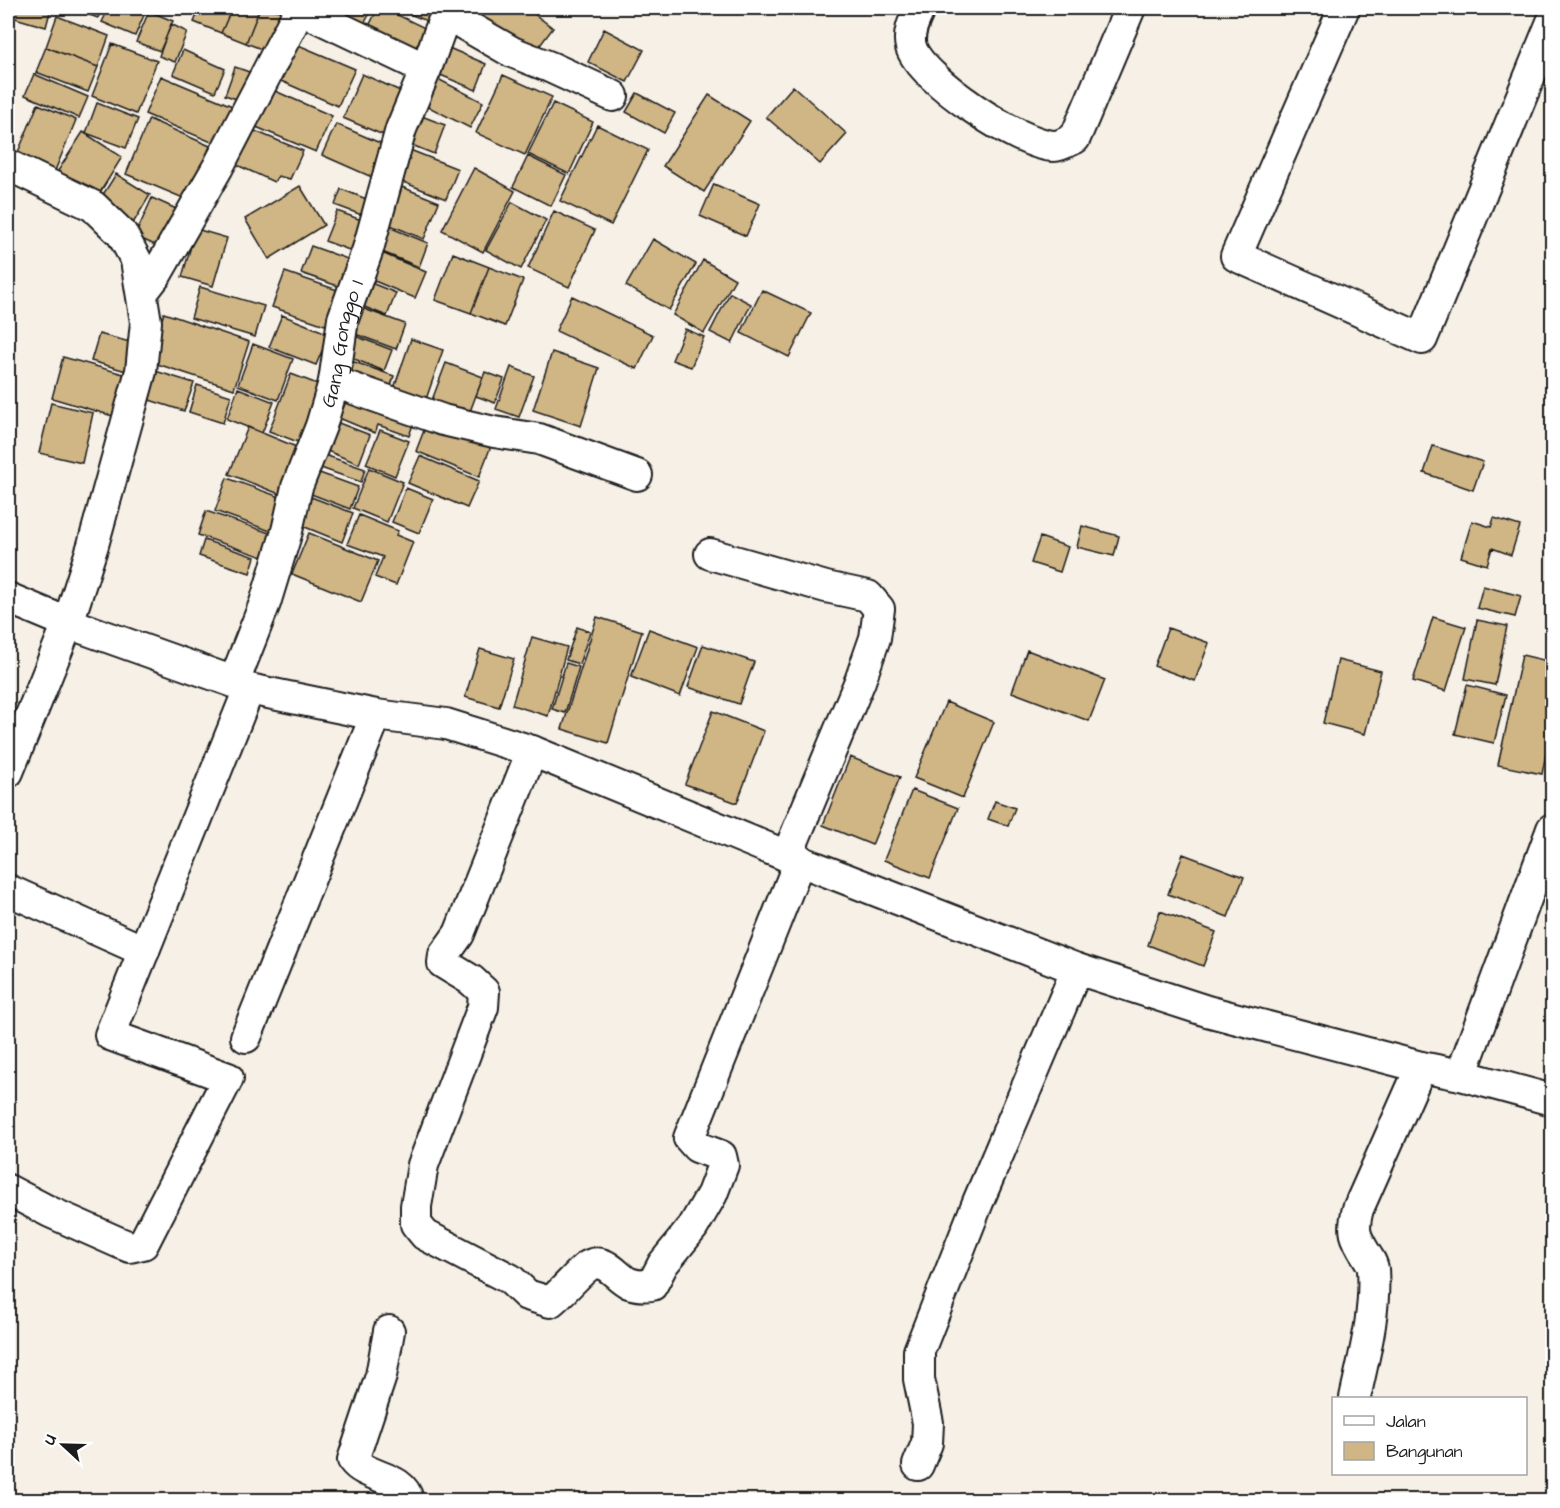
<svg xmlns="http://www.w3.org/2000/svg" width="1560" height="1508" font-family="'Architects Daughter',sans-serif">
	<style>
		.building { fill: #d0b585; stroke: #1c1c1c; stroke-width: 1.5 }
		.lines { fill: none; stroke-linecap: round; stroke-linejoin: round }
		.street-casing { stroke: #1c1c1c; stroke-width: 34 }
		.street { stroke: #fff; stroke-width: 30 }
		.labels { text-anchor: middle; stroke-width: 4.5; stroke-linejoin: round; paint-order: stroke }
		.street-label { font-size: 20px; fill: #1c1c1c; stroke: #fff }
	</style>
	<rect width="100%" height="100%" fill="#f6f0e7"/>
	<filter id="ink" filterUnits="userSpaceOnUse"><feTurbulence type="fractalNoise" baseFrequency=".0167" numOctaves="2"/><feDisplacementMap in="SourceGraphic" scale="12" xChannelSelector="R" yChannelSelector="G"/><feConvolveMatrix kernelMatrix="1 2 1 2 8 2 1 2 1" color-interpolation-filters="sRGB"/></filter>
	<g filter="url(#ink)">
		<path class="building" d="M10 8H51L46 27 8 16Z
			M70 8H102L98 18Z
			M109 8H147L135 36 102 22Z
			M200 8H232L221 33 194 22Z
			M232 8H260L246 43 221 33Z
			M260 8H271L285 13 269 52 246 43Z
			M320 8H373L361 29Z
			M378 8H383L425 28 413 54 367 30Z
			M395 8H439L432 23Z
			M485 8H526L553 28 532 56 479 16Z
			M149 11 173 21 160 51 136 42Z
			M57 16 109 36 98 67 46 47Z
			M171 24 187 32 175 62 159 56Z
			M604 29 644 50 627 82 588 62Z
			M112 44 157 61 136 114 92 96Z
			M296 44 355 69 338 106 281 81Z
			M442 45 486 64 476 90 431 71Z
			M46 47 98 67 88 92 36 72Z
			M183 50 225 69 215 92 173 74Z
			M235 67 255 74 245 102 225 95Z
			M34 74 88 97 79 118 25 95Z
			M362 74 407 94 388 137 343 118Z
			M430 75 483 102 470 128 417 101Z
			M503 75 552 97 525 155 476 133Z
			M161 76 237 108 221 146 145 114Z
			M793 86 847 134 820 164 766 117Z
			M266 87 332 116 316 152 249 124Z
			M637 93 675 113 664 133 626 112Z
			M709 95 750 121 704 192 663 166Z
			M97 103 138 119 126 148 86 133Z
			M553 103 593 122 569 174 528 154Z
			M38 104 76 120 54 173 16 157Z
			M419 115 445 125 434 154 407 143Z
			M149 119 210 146 188 200 126 174Z
			M336 124 387 146 374 178 322 155Z
			M597 125 648 150 611 225 560 201Z
			M250 129 303 151 290 179 278 176 274 182 235 164Z
			M83 132 122 157 96 199 56 174Z
			M405 148 458 169 446 199 393 178Z
			M528 156 566 175 551 206 513 187Z
			M474 168 515 191 483 252 442 230Z
			M116 174 150 195 132 225 97 204Z
			M714 184 760 204 746 236 700 216Z
			M300 186 324 225 269 259 245 219Z
			M402 187 439 202 424 239 388 224Z
			M341 189 374 202 367 217 335 205Z
			M152 198 183 212 166 250 135 236Z
			M512 202 546 220 521 269 486 250Z
			M337 211 372 224 360 254 325 241Z
			M554 211 595 230 569 287 528 268Z
			M384 225 428 243 419 267 375 249Z
			M196 229 227 238 213 286 182 277Z
			M653 239 696 264 669 310 626 286Z
			M311 246 356 262 346 289 301 273Z
			M377 251 426 272 415 298 365 277Z
			M453 253 489 267 471 313 435 300Z
			M703 260 735 279 704 333 673 315Z
			M489 267 523 280 505 326 471 313Z
			M285 272 346 293 334 328 272 307Z
			M366 281 396 293 387 316 357 304Z
			M200 287 264 306 255 337 191 318Z
			M762 290 811 313 789 357 741 333Z
			M730 293 751 304 732 343 710 332Z
			M572 296 653 335 637 369 556 331Z
			M356 306 405 324 396 349 347 331Z
			M164 313 249 342 234 389 148 361Z
			M282 315 329 334 316 365 269 347Z
			M685 329 704 337 691 367 672 360Z
			M99 334 138 344 130 372 91 361Z
			M350 334 392 350 384 371 342 354Z
			M411 339 443 350 424 405 392 394Z
			M253 344 293 359 278 400 238 385Z
			M552 352 599 368 581 426 533 410Z
			M63 357 127 375 116 417 52 398Z
			M343 358 394 376 388 396 336 378Z
			M446 363 483 377 466 422 429 408Z
			M511 367 534 376 519 417 496 409Z
			M149 369 194 383 184 411 140 397Z
			M485 372 504 379 495 403 476 396Z
			M291 374 320 385 298 442 269 431Z
			M197 385 231 396 223 423 189 412Z
			M238 388 274 402 262 433 227 419Z
			M351 390 416 416 409 436 378 425 375 433 339 418Z
			M51 403 93 413 82 463 39 453Z
			M428 420 491 446 479 477 416 451Z
			M336 422 370 435 359 464 325 450Z
			M248 427 306 451 287 497 229 474Z
			M380 430 409 441 395 476 366 464Z
			M1433 446 1483 462 1473 490 1424 473Z
			M319 453 365 469 361 482 315 466Z
			M420 456 479 481 467 508 408 483Z
			M369 468 403 482 387 522 353 508Z
			M314 471 358 487 350 509 306 492Z
			M227 478 288 500 276 533 215 511Z
			M406 488 433 499 419 533 392 522Z
			M311 497 353 513 342 542 300 525Z
			M206 511 281 537 272 560 198 535Z
			M359 515 398 531 396 535 413 542 396 585 375 577 383 557 347 544Z
			M1494 518 1520 526 1511 555 1492 548 1487 565 1461 557 1472 521 1491 527Z
			M1082 526 1119 536 1114 556 1077 547Z
			M309 533 378 561 361 602 292 574Z
			M1040 537 1068 547 1060 572 1031 563Z
			M204 540 255 557 250 573 199 556Z
			M1483 586 1521 596 1515 617 1477 608Z
			M597 617 642 631 608 743 562 729Z
			M1433 617 1466 627 1446 691 1413 681Z
			M1477 620 1507 626 1495 685 1465 679Z
			M577 627 590 632 579 664 566 660Z
			M1168 628 1209 643 1195 681 1154 666Z
			M649 629 698 647 680 696 631 677Z
			M532 637 567 647 548 716 512 705Z
			M703 645 754 662 739 704 688 687Z
			M480 649 514 659 499 707 465 697Z
			M1027 650 1105 680 1089 721 1012 692Z
			M1522 655 1552 662V724L1542 774 1498 765Z
			M1338 660 1381 671 1365 734 1323 723Z
			M566 663 579 667 565 713 552 709Z
			M1467 685 1506 695 1494 743 1455 734Z
			M946 702 994 722 963 798 914 778Z
			M713 711 764 731 737 803 685 784Z
			M850 757 900 777 872 845 823 825Z
			M912 790 958 808 930 878 884 860Z
			M995 801 1015 808 1008 826 988 819Z
			M1183 854 1244 877 1228 917 1168 894Z
			M1160 911 1216 932 1203 966 1148 945Z"/>
		<g class="lines">
			<g class="street-casing">
				<g id="street">
					<path d="M301 8 300 9 426 69"/>
					<path d="M920 8C915 19 907 33 911 47 921 79 1019 145 1054 146 1060 146 1069 141 1075 138L1130 8"/>
					<path d="M1344 8 1236 256 1422 339 1552 22"/>
					<path d="M446 14 512 52 550 67 613 96"/>
					<path d="M8 165 93 206 122 234 136 260 146 322 141 371 93 545 68 623 8 772"/>
					<path d="M142 293 156 275 218 167 300 9"/>
					<path d="M334 382 443 420 494 432 539 439 637 475"/>
					<path d="M710 554 826 587 868 596 879 609 875 638 860 681 787 856"/>
					<path d="M8 598 68 623 234 682 249 689 376 715 446 724 532 751 787 856 1077 969 1207 1011 1421 1067 1461 1075 1552 1100"/>
					<path id="s1" d="M234 682 265 603 287 531 297 487 321 426 334 382 343 319 368 249 401 129 426 69 448 8"/>
					<path d="M532 751 459 934 444 955 443 963 471 980 484 992 483 1007 423 1165 416 1206V1224L425 1235 510 1279 527 1295 550 1302C562 1293 577 1274 588 1266 605 1256 616 1277 629 1283 637 1286 644 1286 652 1285L663 1264 693 1227 712 1194 723 1165 721 1156 697 1147 689 1138 800 860"/>
					<path d="M8 890 144 951"/>
					<path d="M246 1037 376 715"/>
					<path d="M1461 1075 1552 829"/>
					<path d="M8 1190 50 1212 120 1243 130 1247 143 1244 228 1078 110 1035 249 689"/>
					<path d="M389 1331 381 1376 353 1460C367 1479 403 1475 408 1500"/>
					<path d="M1355 1398C1364 1356 1376 1313 1373 1269 1372 1263 1370 1261 1367 1256 1355 1237 1352 1231 1358 1209L1421 1067"/>
					<path d="M918 1465 927 1443 928 1423 919 1379V1351L978 1202 1077 969"/>
				</g>
			</g>
			<use href="#street" class="street"/>
		</g>
	</g>
	<g class="labels">
		<g class="street-label">
			<text dy="7" stroke="none"><textPath href="#s1" startOffset="356">Gang Gonggo 1</textPath></text>
		</g>
	</g>
	<rect width="1560" height="1508" fill="none" stroke="#fff" stroke-width="30"/>
	<rect x="15" y="15" width="1530" height="1478" fill="none" stroke="#1c1c1c" stroke-width="2" filter="url(#ink)"/>
	<rect x="1332" y="1397" width="195" height="78" fill="#ffffff" stroke="#a4a4a4" stroke-width="1.5"/>
	<rect x="1344" y="1416" width="30" height="9" fill="#ffffff" stroke="#a4a4a4" stroke-width="1.5"/>
	<text x="1386" y="1427" font-size="18" fill="#1c1c1c">Jalan</text>
	<rect x="1344" y="1442" width="30" height="18" fill="#d0b585" stroke="#a4a4a4" stroke-width="1.5"/>
	<text x="1386" y="1457" font-size="18" fill="#1c1c1c">Bangunan</text>
	<g transform="translate(63 1445) rotate(292)" stroke="#ffffff" stroke-width="4.5" paint-order="stroke">
	<path d="M0-4.5L10 22L0 15L-10 22Z" fill="#1c1c1c"/>
	<text y="-9" font-size="16" font-weight="bold" text-anchor="middle" fill="#1c1c1c">U</text>
	</g>
</svg>
